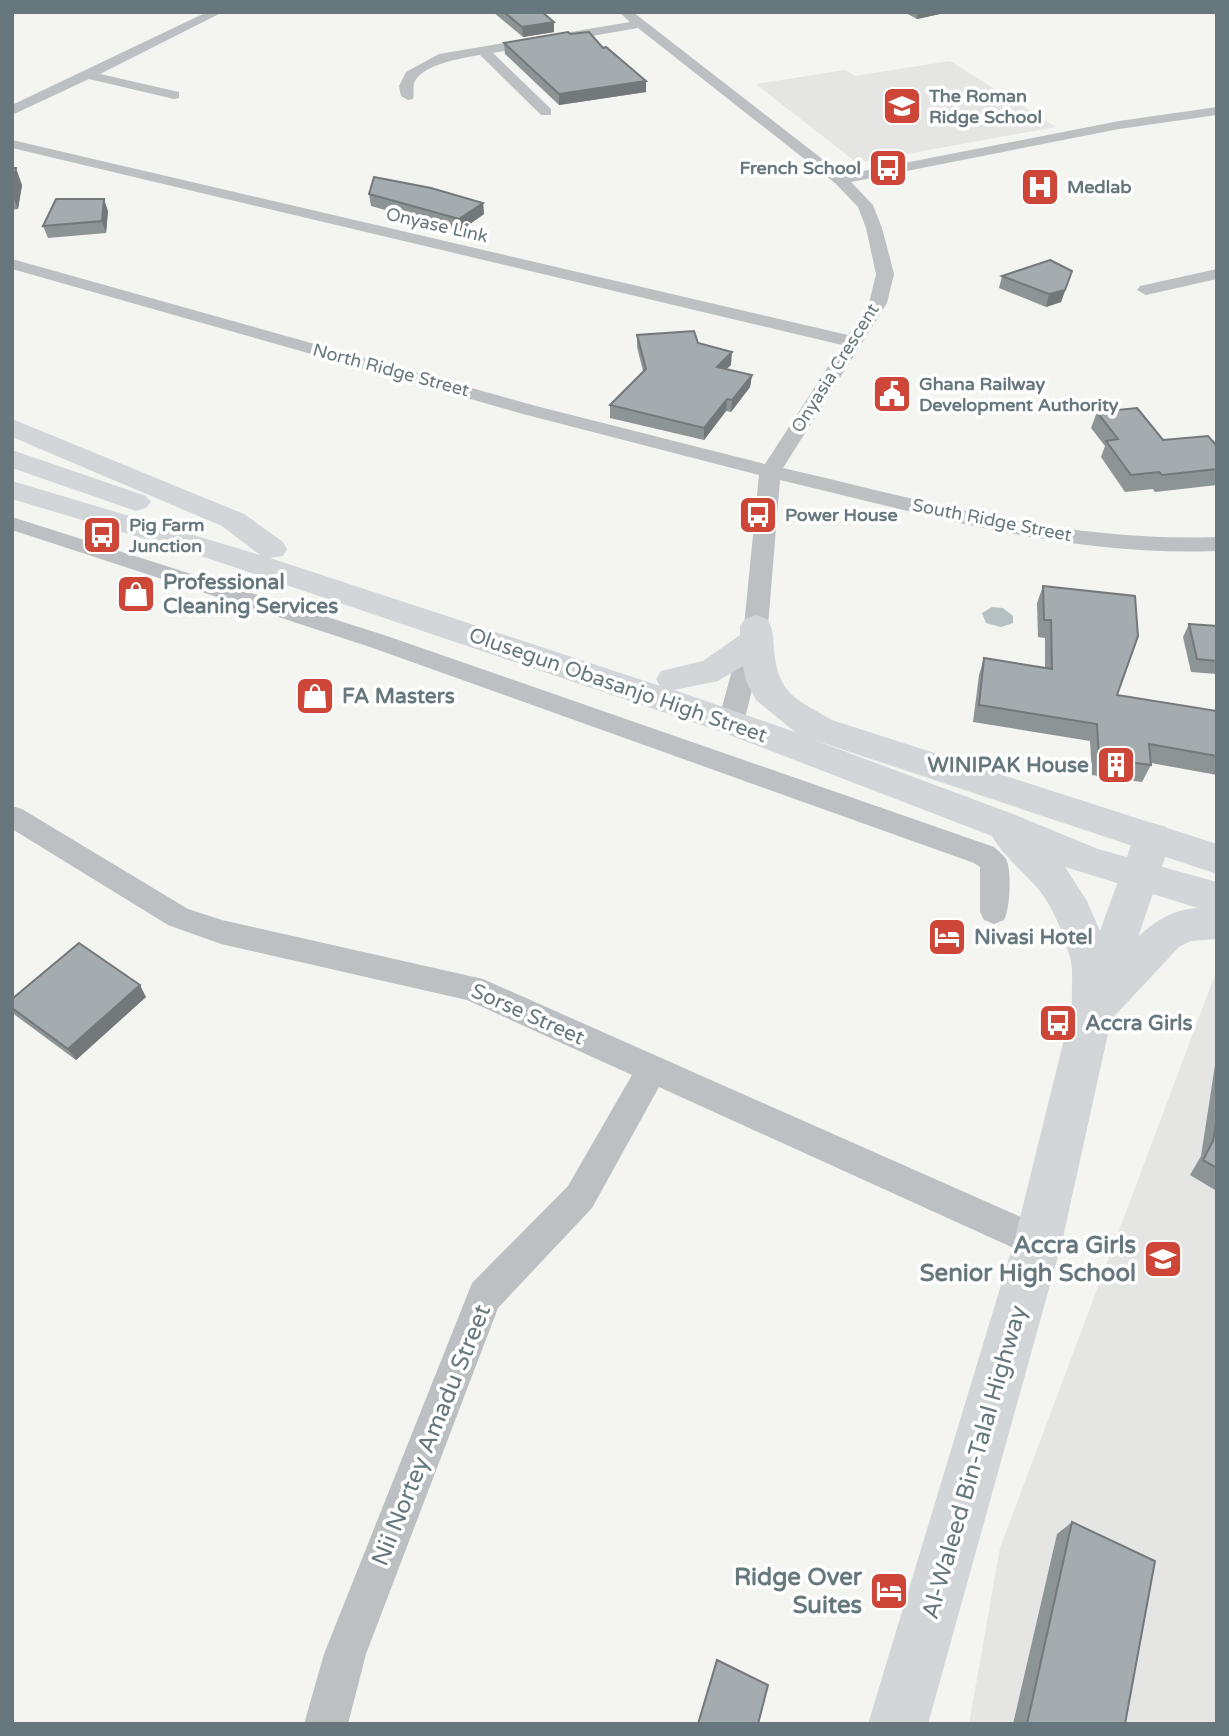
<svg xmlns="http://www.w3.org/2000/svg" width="1229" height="1736" font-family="'Varela Round',sans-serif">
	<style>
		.built { fill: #e5e5e4 }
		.water { fill: #b4c0c2 }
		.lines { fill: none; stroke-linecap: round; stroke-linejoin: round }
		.street { fill: #bcc0c2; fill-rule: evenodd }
		.secondary { fill: #d2d6d9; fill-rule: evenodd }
		.primary { fill: #d2d6d9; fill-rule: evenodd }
		.wall { fill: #8d9496 }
		.shaded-wall { fill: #73787a }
		.building { fill: #a4acaf; stroke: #73787a; stroke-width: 2 }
		.labels { text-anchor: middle; stroke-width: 7; stroke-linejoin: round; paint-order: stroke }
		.far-poi-label { font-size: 18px; font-weight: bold; fill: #67777e; stroke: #fff; text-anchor: start }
		.far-street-label { font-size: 18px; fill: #67777e; stroke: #fff }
		.poi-label { font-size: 21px; font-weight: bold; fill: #67777e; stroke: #fff; text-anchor: start }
		.street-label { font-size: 21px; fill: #67777e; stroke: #fff }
		.near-poi-label { font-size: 24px; font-weight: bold; fill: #67777e; stroke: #fff; text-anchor: end }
		.near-street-label { font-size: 24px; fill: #67777e; stroke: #fff }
	</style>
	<rect width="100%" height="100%" fill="#f4f4f1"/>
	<path class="built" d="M950 61 1056 127 857 163 756 84 845 70 855 76Z
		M1217 969V1724H969L1000 1548Z"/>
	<path class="water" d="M992 607 1003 608 1013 616V623L1001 627 986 623 982 613Z"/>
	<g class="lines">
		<path class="street" d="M207 12H223L100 74 179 92V98L174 99 89 79 12 115V105Z
			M619 12H633L843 175 1119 121 1217 107V115L1119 129 851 182 873 205 882 228 894 274 887 303 783 468C926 501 1068 543 1217 537V551C1067 557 924 514 780 480L768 626 744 722 740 728 731 731 722 728 718 722 744 626 759 475 523 414 12 269V259L536 406 765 464 842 345 12 148V140L848 335 869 303 876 274 866 228 858 207 835 183 638 28 493 53 551 109V115H541L480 55C462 58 430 63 417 78 411 84 415 93 413 99L408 100 401 96 399 86 406 72 439 54 630 22Z
			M1217 269V279L1146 295 1137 290 1140 286Z
			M12 517 387 636 994 847C998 851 1003 854 1006 859 1012 870 1010 910 1004 920L994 924 984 920 980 912V867L974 863 370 647 12 530Z
			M12 806 22 809 188 909 222 920 483 979 1050 1230 1055 1242 1050 1254 1038 1259 659 1087 592 1208 498 1308 366 1654 348 1724H304L324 1654 472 1283 568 1186 632 1075 467 1000 221 944 168 925 12 829Z"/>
		<path class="secondary" d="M1153 823 1166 827 1172 837 1113 1011 1062 1242 928 1724H868L1014 1242 1071 1011 1134 837 1140 827Z"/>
		<path class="primary" d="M12 419 244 514 283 542 287 549 283 556 270 558 660 686 656 679 661 671 703 661 740 635V626L745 619 756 615 767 619C774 629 773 639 774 651 779 695 796 699 832 720L1217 844V874L814 740 1013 814 1098 849 1217 882V939L1191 941 1179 947 1107 1024 1092 1029 1077 1024C1066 1001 1077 977 1069 954 1063 933 1053 907 1039 890 1024 872 1004 857 992 836L719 731 192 553 12 499V481L260 555 222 526 12 437ZM743 666 746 681 756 700 795 732 674 690 718 681ZM1065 867 1198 908C1159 910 1138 937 1112 963L1111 957 1087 901Z
			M12 450 146 496 151 502 146 508 136 511 12 468Z"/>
	</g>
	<path class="wall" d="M493 12H542L554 22V32L523 37Z
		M904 12H949L917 19Z
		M570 34 603 48 646 81V92L559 105 505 54 504 43Z
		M12 168 22 185 18 209 12 210Z
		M369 194 483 203 484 214 460 231 371 206Z
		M108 211 106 233 48 238 43 226Z
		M1072 271 1061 302 1046 307 999 288 1002 276Z
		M637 335 698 343 731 365 726 369 752 375 750 387 731 412 726 411 704 440 610 418V405L643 371 637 347Z
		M1097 412 1163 440 1217 446V485L1155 492 1153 489 1125 492 1101 457 1105 446 1091 428Z
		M1043 586 1117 695 1217 711V775L1151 763V765L1142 782 1092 775 1090 741 973 722 979 675 984 658 1045 668V638L1038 637 1037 603Z
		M1189 624 1217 626V674L1191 672 1183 637Z
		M146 997 76 1060 15 1015 12 1011V999Z
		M1217 1052V1188L1215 1190 1190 1175 1201 1156Z
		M1072 1522 1125 1724H1013L1057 1534Z"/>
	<path class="shaded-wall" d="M918 12H949L917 19Z
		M554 22V32L523 37 522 27Z
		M646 81V92L559 105V94Z
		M16 168 22 185 18 209 12 194V187Z
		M104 199 108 211 106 233 102 221Z
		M483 203 484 214 460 231 459 219Z
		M1072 271 1061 302 1046 307 1049 294Z
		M732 352 731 365 716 379 717 367Z
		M752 375 750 387 731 412 732 400Z
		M727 399 726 411 704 440V428Z
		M140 985 146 997 76 1060 68 1049Z"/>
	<path class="building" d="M504 12H542L554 22 522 27Z
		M568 32 570 34 589 32 603 48 606 47 646 81 559 94 504 43Z
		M12 168H16L12 187Z
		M374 177 431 188 483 203 459 219 369 194Z
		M56 199H104L102 221 43 226Z
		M1050 260 1072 271 1065 290 1049 294 1002 276Z
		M694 331 698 343 732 352 717 367 752 375 732 400 727 399 704 428 610 405 646 369 637 335Z
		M1137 408 1163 440 1208 436 1217 446V469L1162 475 1159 472 1131 475 1106 441 1118 439 1097 412Z
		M1043 586 1135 596 1138 636 1117 695 1217 711V756L1149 744 1151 765 1099 758 1097 724 979 705 984 658 1052 669 1051 620H1044Z
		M1189 624 1217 626V661L1197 659Z
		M79 943 140 985 68 1049 12 1008V999Z
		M1217 1118V1168L1203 1160 1213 1141Z
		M1072 1522 1155 1561 1125 1724H1027Z
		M717 1660 768 1685 758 1724H698Z"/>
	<defs>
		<g id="school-square" transform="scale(2.0125)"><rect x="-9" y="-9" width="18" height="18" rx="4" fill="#cd4638" stroke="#fff"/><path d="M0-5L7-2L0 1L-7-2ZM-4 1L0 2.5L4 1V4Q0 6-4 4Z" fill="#fff"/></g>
		<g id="bus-square" transform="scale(2.0125)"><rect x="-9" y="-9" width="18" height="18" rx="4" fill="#cd4638" stroke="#fff"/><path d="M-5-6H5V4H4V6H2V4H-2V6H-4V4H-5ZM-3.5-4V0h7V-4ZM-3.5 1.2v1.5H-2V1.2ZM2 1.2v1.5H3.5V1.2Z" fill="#fff"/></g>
		<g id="hospital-square" transform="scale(2.0125)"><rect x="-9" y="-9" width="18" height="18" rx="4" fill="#cd4638" stroke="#fff"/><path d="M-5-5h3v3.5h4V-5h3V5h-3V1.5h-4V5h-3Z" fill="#fff"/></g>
		<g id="civic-square" transform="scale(2.0125)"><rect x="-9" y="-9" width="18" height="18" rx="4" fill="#cd4638" stroke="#fff"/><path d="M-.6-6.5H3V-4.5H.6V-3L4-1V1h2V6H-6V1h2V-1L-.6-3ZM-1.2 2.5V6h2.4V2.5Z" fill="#fff"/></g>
		<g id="shop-square" transform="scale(2.0125)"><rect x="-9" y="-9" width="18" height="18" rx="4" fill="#cd4638" stroke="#fff"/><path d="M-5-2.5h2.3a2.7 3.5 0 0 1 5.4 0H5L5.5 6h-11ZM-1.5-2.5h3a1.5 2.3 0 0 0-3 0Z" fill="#fff"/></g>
		<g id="building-square" transform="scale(2.0125)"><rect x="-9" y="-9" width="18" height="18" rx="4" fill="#cd4638" stroke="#fff"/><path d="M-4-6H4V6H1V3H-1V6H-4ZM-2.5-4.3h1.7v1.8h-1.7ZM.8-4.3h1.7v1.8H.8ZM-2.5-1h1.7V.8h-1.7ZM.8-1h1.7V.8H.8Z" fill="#fff"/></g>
		<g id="hotel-square" transform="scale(2.0125)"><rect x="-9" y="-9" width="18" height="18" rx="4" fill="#cd4638" stroke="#fff"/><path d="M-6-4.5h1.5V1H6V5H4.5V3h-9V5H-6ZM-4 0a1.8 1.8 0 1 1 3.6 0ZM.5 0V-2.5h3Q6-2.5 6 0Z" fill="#fff"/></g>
	</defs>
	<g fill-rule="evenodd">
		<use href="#school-square" x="902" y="106"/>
		<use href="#bus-square" x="888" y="168"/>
		<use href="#hospital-square" x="1040" y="187"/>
		<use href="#civic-square" x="892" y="394"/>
		<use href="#bus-square" x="758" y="515"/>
		<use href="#bus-square" x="102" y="535"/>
		<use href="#shop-square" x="136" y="594"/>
		<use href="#shop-square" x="315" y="696"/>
		<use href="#building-square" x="1116" y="765"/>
		<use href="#hotel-square" x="947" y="937"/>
		<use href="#bus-square" x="1058" y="1023"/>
		<use href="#school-square" x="1163" y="1259"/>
		<use href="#hotel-square" x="889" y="1591"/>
	</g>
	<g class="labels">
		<g class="far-poi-label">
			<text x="929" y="102">The Roman<tspan x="929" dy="21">Ridge School</tspan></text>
			<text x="861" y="174" text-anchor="end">French School</text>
			<text x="1067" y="193">Medlab</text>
			<text x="919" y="390">Ghana Railway<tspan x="919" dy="21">Development Authority</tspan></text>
			<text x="785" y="521">Power House</text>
			<text x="129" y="531">Pig Farm<tspan x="129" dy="21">Junction</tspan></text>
		</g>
		<g class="far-street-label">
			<text transform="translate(437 225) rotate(13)" y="6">Onyase Link</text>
			<text transform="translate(835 368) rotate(-58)" y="6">Onyasia Crescent</text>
			<text transform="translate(391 370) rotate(15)" y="6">North Ridge Street</text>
			<text transform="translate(992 520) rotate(11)" y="6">South Ridge Street</text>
		</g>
		<g class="poi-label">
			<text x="163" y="589">Professional<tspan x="163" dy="24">Cleaning Services</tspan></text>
			<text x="342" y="703">FA Masters</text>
			<text x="1089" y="772" text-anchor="end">WINIPAK House</text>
			<text x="974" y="944">Nivasi Hotel</text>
			<text x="1085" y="1030">Accra Girls</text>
		</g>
		<g class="street-label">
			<text transform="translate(618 685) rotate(19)" y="7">Olusegun Obasanjo High Street</text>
			<text transform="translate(528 1014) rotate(24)" y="7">Sorse Street</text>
		</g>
		<g class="near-poi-label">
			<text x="1136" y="1253">Accra Girls<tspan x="1136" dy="28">Senior High School</tspan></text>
			<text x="862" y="1585">Ridge Over<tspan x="862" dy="28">Suites</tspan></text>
		</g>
		<g class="near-street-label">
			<text transform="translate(431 1435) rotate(-68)" y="8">Nii Nortey Amadu Street</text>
			<text transform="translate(974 1462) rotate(-74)" y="8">Al-Waleed Bin-Talal Highway</text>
		</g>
	</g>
	<rect width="1229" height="1736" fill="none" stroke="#67777e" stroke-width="28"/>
</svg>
